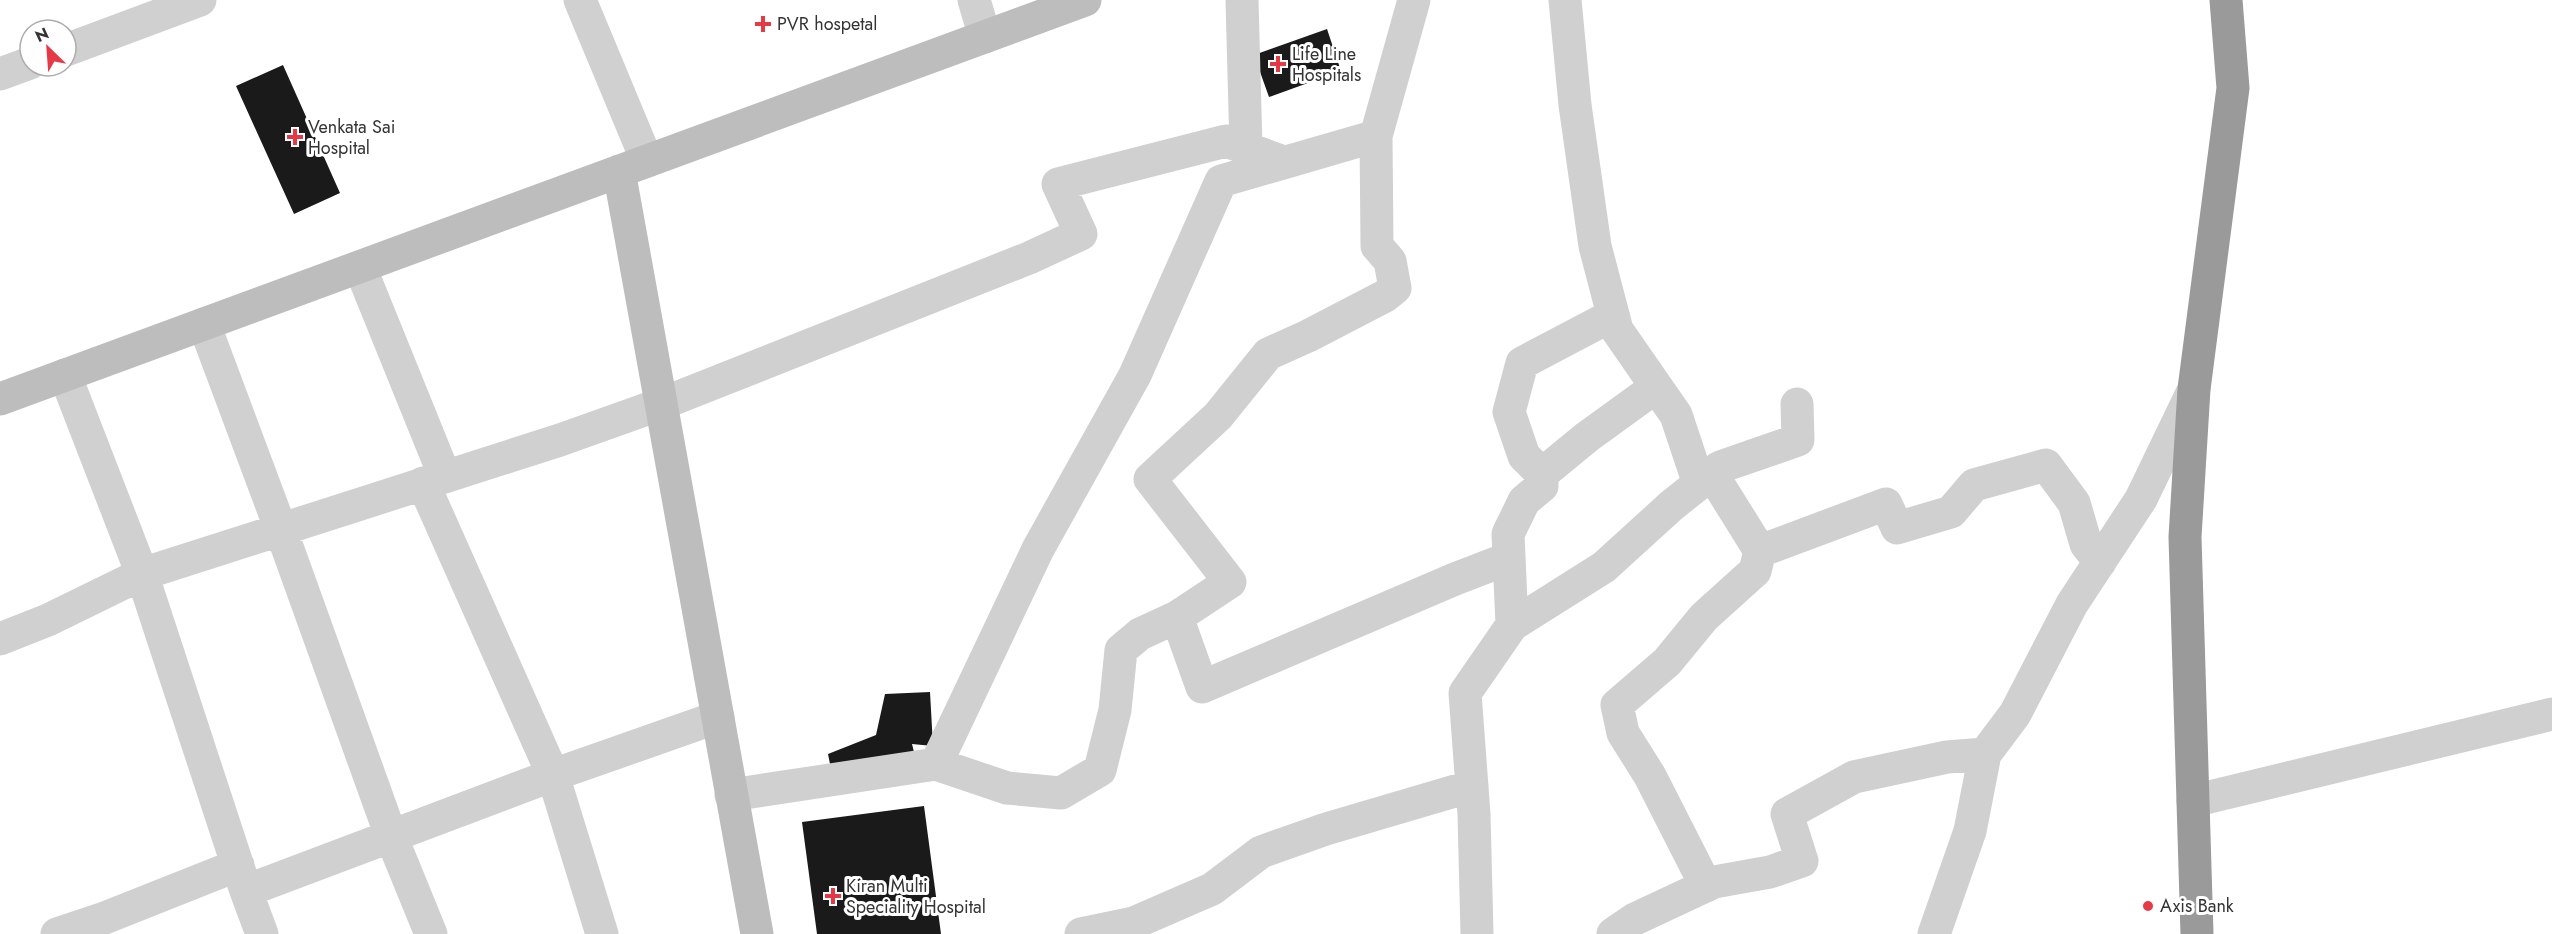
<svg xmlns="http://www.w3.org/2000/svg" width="2552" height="934" font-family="Jost,sans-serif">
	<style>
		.building { fill: #1a1a1a }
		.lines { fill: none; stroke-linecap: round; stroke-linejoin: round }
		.street { stroke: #d0d0d0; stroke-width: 33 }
		.secondary { stroke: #bdbdbd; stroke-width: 33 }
		.highway { stroke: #9a9a9a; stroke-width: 33 }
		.poi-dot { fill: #e63946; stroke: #fff; stroke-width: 2 }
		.labels { text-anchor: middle; stroke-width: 6; stroke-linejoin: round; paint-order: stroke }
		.poi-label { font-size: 18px; fill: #333; stroke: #fff; text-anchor: start }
	</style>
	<rect width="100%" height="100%" fill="#fff"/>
	<path class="building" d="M1327 29 1341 71 1269 97 1254 55Z
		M283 65 340 193 294 214 236 86Z
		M930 692 933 746 912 744 915 756 833 779 828 754 876 735 885 694Z
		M924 806 941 934H817L802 822Z"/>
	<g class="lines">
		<path class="street" d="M580 0 647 161
			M974 0 985 37
			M1242 0 1246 148
			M1565 0 1575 105 1595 246 1617 330 1676 415 1699 484
			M66 50 200 0
			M0 74 30 63
			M360 267 445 477
			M1613 315 1522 363 1509 412 1524 456 1542 474 1587 437 1656 387
			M204 324 281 530 391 836 431 934
			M65 375 142 574 246 891
			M1712 474 1760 551 1886 504 1897 528 1951 512 1974 485 2046 465 2074 503 2086 544 2100 562
			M1177 617 1202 687 1455 579 1507 559
			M1512 625 1508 534 1524 501 1542 486V474
			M0 639 48 620 142 574 560 440 661 404 1029 258 1081 234 1058 184 1226 141 1284 162
			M936 764 1007 788 1061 793 1100 770 1115 710 1121 650 1140 634 1177 617 1230 582 1150 479 1218 416 1268 354 1308 336 1385 296 1395 288 1390 261 1377 246 1376 136
			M731 795 936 764 1038 549 1135 375 1221 181 1376 136 1414 0
			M2193 801 2552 714
			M1706 886 1650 776 1623 733 1617 705 1667 662 1704 617 1755 571 1760 551
			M57 934 102 919 238 865
			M262 934 246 891 553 775 423 483
			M602 934 553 775 718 717
			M1081 934 1134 923 1212 889 1261 852 1326 829 1472 786
			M1477 934 1474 814 1465 693 1512 625 1604 567 1671 506 1720 467 1798 440 1797 404
			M1613 934 1635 919 1714 882 1770 872 1802 861 1787 814 1854 777 1947 757 1985 754
			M1934 934 1970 831 1985 754 2015 714 2072 604 2141 499 2194 389"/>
		<path class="secondary" d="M619 171 757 934
			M0 399 1085 0"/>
		<path class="highway" d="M2197 934 2185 537 2194 389 2233 88 2226 0"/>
	</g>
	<g class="poi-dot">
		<path d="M760 15h6v6h6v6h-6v6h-6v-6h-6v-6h6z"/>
		<path d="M1275 55h6v6h6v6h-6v6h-6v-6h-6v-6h6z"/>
		<path d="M292 128h6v6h6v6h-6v6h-6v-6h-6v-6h6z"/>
		<path d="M830 887h6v6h6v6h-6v6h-6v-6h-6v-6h6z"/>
		<circle cx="2148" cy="906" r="6"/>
	</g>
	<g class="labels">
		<g class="poi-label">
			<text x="777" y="30">PVR hospetal</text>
			<text x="1292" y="60">Life Line<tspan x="1292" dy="21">Hospitals</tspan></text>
			<text x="308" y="133">Venkata Sai<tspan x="308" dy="21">Hospital</tspan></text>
			<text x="846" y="892">Kiran Multi<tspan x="846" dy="21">Speciality Hospital</tspan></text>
			<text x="2160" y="912">Axis Bank</text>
		</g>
	</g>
	<g transform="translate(48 48) rotate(335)"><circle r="28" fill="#ffffff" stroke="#adadad" stroke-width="1.5"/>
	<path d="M0-4.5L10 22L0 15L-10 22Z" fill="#e63946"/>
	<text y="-9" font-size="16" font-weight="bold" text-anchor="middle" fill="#333333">N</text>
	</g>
</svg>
